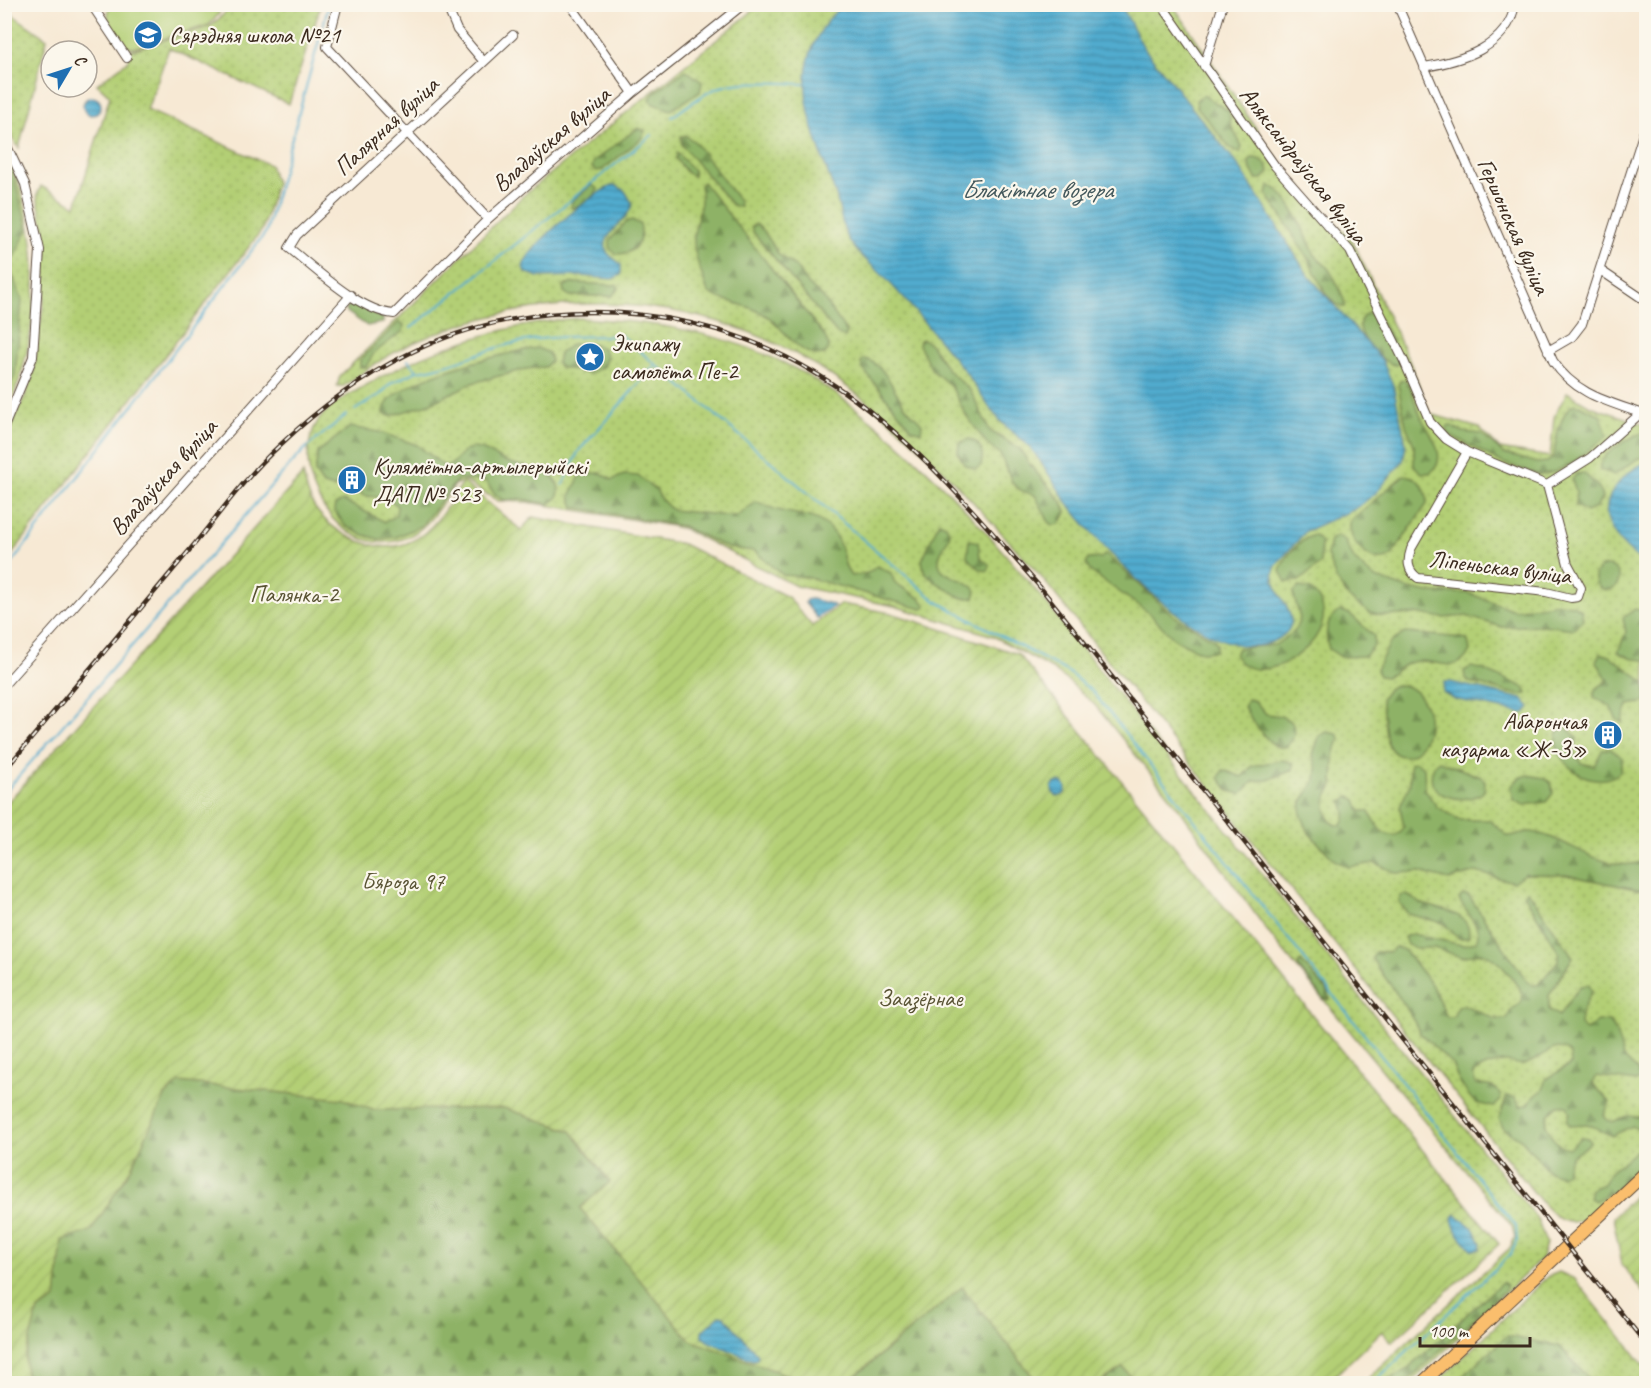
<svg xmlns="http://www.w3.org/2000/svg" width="1651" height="1388" font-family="Caveat,sans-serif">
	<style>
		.grass { fill: url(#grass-dots); stroke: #777c4a; stroke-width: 1.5 }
		.forest { fill: url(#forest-firs); stroke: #646e42; stroke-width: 1.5 }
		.garden { fill: url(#garden-furrows); stroke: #777c4a; stroke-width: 1.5 }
		.pitch { fill: #b3cf75; stroke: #777c4a; stroke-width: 1.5 }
		.water { fill: url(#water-rules); stroke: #466b76; stroke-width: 1.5 }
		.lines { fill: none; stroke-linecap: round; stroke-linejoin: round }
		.stream { stroke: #51accf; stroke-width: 2 }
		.minor-casing { stroke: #574739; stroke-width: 10 }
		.primary-casing { stroke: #574739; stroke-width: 14 }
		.minor { stroke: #fff; stroke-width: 8 }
		.primary { stroke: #fabe6d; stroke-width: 12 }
		.rail-casing { stroke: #3b2a1e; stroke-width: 4.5 }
		.rail { stroke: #fbf7ec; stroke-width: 2; stroke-dasharray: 7; stroke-linecap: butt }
		.labels { text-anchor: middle; stroke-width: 4.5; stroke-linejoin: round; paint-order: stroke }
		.poi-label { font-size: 24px; fill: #3b2a1e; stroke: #fbf7ec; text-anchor: start }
		.street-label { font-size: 24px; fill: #3b2a1e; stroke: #fbf7ec }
		.park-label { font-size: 24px; fill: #595334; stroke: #fbf7ec }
		.water-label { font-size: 26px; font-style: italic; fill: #43585c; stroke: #fbf7ec }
	</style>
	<defs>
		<pattern id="grass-dots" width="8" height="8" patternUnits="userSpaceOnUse" patternTransform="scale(1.5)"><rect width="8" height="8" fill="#b3cf75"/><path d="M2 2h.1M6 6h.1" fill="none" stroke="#9bb265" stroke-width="1.8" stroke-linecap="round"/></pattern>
		<pattern id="forest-firs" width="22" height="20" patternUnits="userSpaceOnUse" patternTransform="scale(1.5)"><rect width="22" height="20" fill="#8eb266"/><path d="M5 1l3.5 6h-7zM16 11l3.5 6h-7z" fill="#759153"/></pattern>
		<pattern id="garden-furrows" width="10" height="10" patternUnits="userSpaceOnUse" patternTransform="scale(1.5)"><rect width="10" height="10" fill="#b3cf75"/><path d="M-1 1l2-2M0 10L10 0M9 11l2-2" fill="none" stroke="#9bb265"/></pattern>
		<pattern id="water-rules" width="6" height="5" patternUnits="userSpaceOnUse" patternTransform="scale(1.5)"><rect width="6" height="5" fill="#51accf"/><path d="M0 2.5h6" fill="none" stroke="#448ca7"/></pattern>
	</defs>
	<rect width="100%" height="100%" fill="#fbf7ec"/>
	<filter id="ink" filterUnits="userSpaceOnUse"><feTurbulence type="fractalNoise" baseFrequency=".0167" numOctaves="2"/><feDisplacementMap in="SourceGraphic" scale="12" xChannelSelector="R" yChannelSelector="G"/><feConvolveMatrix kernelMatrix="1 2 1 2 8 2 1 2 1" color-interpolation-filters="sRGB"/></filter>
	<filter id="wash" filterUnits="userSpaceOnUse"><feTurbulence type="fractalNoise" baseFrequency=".008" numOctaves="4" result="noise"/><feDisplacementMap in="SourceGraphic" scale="24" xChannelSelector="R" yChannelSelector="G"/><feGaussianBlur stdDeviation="1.35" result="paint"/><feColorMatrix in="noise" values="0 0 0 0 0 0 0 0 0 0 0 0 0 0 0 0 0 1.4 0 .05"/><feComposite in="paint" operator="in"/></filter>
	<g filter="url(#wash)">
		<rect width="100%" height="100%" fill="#f7e9d4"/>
		<path class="grass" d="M225 5H321L289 104 169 48 147 110 270 165 276 183 262 230 5 563V438L26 394 33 374 44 300 46 241 37 195 41 186 76 206 110 96 97 84 129 60V51L211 26 226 12Z
			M760 5H1173L1283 168 1352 240 1409 360 1430 414 1479 428 1500 449 1550 457 1554 417 1567 392 1590 406 1646 425V1162C1631 1177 1591 1223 1571 1222 1559 1222 1552 1213 1544 1205L1042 578C972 500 901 417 810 362 693 291 537 286 413 343 388 354 366 370 344 386H337L340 376 524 195Z
			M10 13 47 39 19 148 5 129 4 17Z
			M5 150C44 229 44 335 5 415Z
			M577 318C661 321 746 336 818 382 949 466 1058 619 1154 739 1282 899 1410 1059 1538 1220L1546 1243 1542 1258 1411 1383H1363L1511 1247 1515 1237 1512 1226 1274 940 1180 810 1095 705 1067 680 1052 669 993 636 894 606 796 586 684 529 672 526 527 502 498 501 465 481 456 484C440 504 429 530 403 539 339 561 285 473 318 421 328 406 347 396 361 388 428 349 500 325 577 318Z
			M1559 1272 1575 1279 1646 1368V1383H1593L1559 1346 1458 1383 1435 1384 1547 1277Z"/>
		<path class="forest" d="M686 70 702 82 700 92 671 110 653 104 650 99 654 93Z
			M1203 95 1229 111 1231 126 1242 146 1240 153 1230 148 1197 107 1196 100Z
			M638 128 645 131 641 139 602 170 595 171 592 167 594 161Z
			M681 136H686L695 142 739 201 740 207 732 205 682 145Z
			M677 153 693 170 694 176 687 173 676 159Z
			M5 157 13 174 28 229 9 267 22 300 15 376 5 397Z
			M1252 158C1261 158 1268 163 1269 172L1263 179H1256L1248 163Z
			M703 182 824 335 829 346 826 353C806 364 784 330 771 319 751 303 721 303 708 292 702 273 693 256 694 237 695 219 705 202 700 186Z
			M592 185 598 189C594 197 580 209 571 208L572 201Z
			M1269 186C1287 188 1307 238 1314 253 1317 260 1323 262 1327 267 1332 273 1347 302 1345 307 1326 308 1315 267 1305 254 1292 234 1281 214 1267 195Z
			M632 220 640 224C644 241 634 255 616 254L610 249V240L626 222Z
			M756 224 764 231 779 255 795 266 809 285 823 298 847 332 845 337 837 334 753 232 751 227Z
			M573 283 617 285 619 288 612 296H570L564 292 563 286Z
			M350 305H357L383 318V323L367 326 347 312 346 308Z
			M1368 313C1385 317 1395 346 1399 362L1397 365C1382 366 1343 324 1368 313Z
			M399 322 404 325 403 331 374 353 366 367H360V360Z
			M923 339 931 345 948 370 970 390 990 431 1020 449 1031 466 1062 502 1066 512 1060 524 1053 525 1049 522 1035 495 1022 491 1013 484 1000 454 987 444 966 415 951 386 932 370 919 345 920 340Z
			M572 344H592L603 348 607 357 603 367 589 374 560 367 557 363 559 353Z
			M537 348 549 353 551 361 545 367 526 369 472 383 429 404 390 416 384 414C381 380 510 352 537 348Z
			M864 359C884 362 894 392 905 406 910 413 917 417 922 424L921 432 912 429 862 368 861 362Z
			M1405 380 1409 384C1413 395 1416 406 1421 417 1428 432 1451 458 1430 473H1422L1414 466V445L1406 426 1398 385 1400 381Z
			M1576 404 1601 415 1607 436 1571 464 1554 472 1540 475 1503 463 1450 435 1446 429 1449 425 1463 432 1481 434 1504 454 1538 463 1547 462 1554 457C1555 442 1561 407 1576 404Z
			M350 427 379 432 417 445 444 466 452 464 465 450C481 443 495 458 510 463 527 469 559 467 559 492L557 498 549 504 522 499 503 500 495 495 486 481 458 479 421 526 396 537 378 539 361 534 345 526 334 511 335 505 342 501 348 503 385 522 396 515 397 506C386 493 376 499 362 495L359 489V474L354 469 346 471 343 483 334 488 323 485 315 473 318 452Z
			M1646 432V456L1636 460 1614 475 1600 470C1596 455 1633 435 1646 432Z
			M969 439C981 443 984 453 981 465L976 469 965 465 958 453 959 443Z
			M601 473 612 480 624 475 638 476 657 491 660 498 672 510 736 517 756 502C763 503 767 507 774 509 800 517 824 512 838 541 844 553 843 567 851 576L868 573 877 566 891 573 895 583 920 598 926 606 922 609 806 577 783 575 754 551 728 548 682 526 574 507 570 496 581 474Z
			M1584 473 1599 488 1602 498 1596 508 1586 512 1575 505 1576 491 1572 480 1576 474Z
			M1404 475C1419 476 1428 490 1427 504L1392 555C1373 571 1344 539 1351 520Z
			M939 522 946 525 950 533C948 543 939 550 939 560 937 578 968 577 976 591L974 598H962L934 581 924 571 922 560Z
			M1314 535 1321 542 1320 564 1299 581 1286 582 1280 571C1284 557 1299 540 1314 535Z
			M1337 536 1345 541 1354 559 1366 571 1376 578 1405 588 1428 593H1468L1514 610 1559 603 1572 605 1581 610 1583 619 1574 629 1543 625 1502 627 1466 616 1443 618 1420 614 1383 616 1370 613 1349 598 1336 579 1327 555 1330 540Z
			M969 540 978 542 980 557 990 565 988 571 980 569 967 557Z
			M1106 554 1174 616 1213 639 1217 644 1215 651 1201 652 1173 638 1149 613 1090 571 1086 564 1088 559 1101 558Z
			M1595 578a12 12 0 1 1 24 0a12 12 0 1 1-24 0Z
			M1299 587 1310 589C1359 630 1258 699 1235 655L1238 648 1275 645 1295 631 1300 618 1293 593Z
			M1635 609 1646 612V660L1633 659 1618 652 1626 632 1623 618Z
			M1341 611 1350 614 1374 636V646L1365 656 1341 657 1329 649C1324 635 1326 617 1341 611Z
			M1405 633 1463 638 1468 641 1470 650C1460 675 1439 661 1420 661 1407 661 1397 670 1387 677L1379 676 1376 670 1390 643Z
			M1600 653 1610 656 1646 683V702L1628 705 1622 723 1617 720 1610 706 1594 697 1595 690 1608 680 1596 661Z
			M1471 667 1481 669 1524 687 1527 694 1519 695 1469 682 1465 678 1464 671Z
			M1401 685C1409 686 1415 690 1420 697 1445 728 1408 779 1388 745 1386 741 1383 708 1381 699L1389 688Z
			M1247 699 1255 701 1266 714 1281 716 1292 722 1295 732C1282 773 1253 720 1244 708Z
			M1566 727 1577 737 1575 754 1581 763 1594 766 1603 749H1610L1623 758 1620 772C1594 795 1545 760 1559 730Z
			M1327 732 1337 734 1340 738C1332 754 1334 766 1333 783 1333 789 1329 792 1327 796 1324 808 1327 825 1341 826 1348 818 1345 810 1342 801L1350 796 1356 800 1360 811H1368L1382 832C1390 836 1400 838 1404 827L1400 807 1410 784V763L1416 762 1424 768 1425 790 1437 807 1460 820H1489L1508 836C1516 836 1523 831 1531 832 1569 837 1607 878 1646 860V891L1566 875 1524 874 1513 882 1476 872 1449 880 1419 872 1396 873 1375 863 1348 867 1334 860 1309 833 1301 814 1302 802 1316 779 1317 769 1313 755 1319 736Z
			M1282 760 1293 763V770L1268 780 1254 781 1241 794 1229 791 1219 778 1223 770 1242 777 1252 766Z
			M1439 761 1481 777 1485 781 1484 791C1470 807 1417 798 1435 764Z
			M1527 775 1544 778 1551 783 1553 793 1546 802 1524 805 1514 800 1511 787 1519 778Z
			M1528 891 1573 957 1549 995V1010L1559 1016 1580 986 1589 985 1592 991 1581 1014 1580 1025 1586 1030 1598 1021 1609 1022 1616 1031 1623 1057 1643 1076 1642 1079 1635 1082 1597 1076 1593 1084 1610 1102 1604 1115 1607 1120 1612 1122 1628 1116 1646 1118V1130L1644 1132 1632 1126 1612 1136 1588 1124 1570 1125 1567 1121 1570 1112 1567 1106 1558 1105 1548 1115 1546 1125C1550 1135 1556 1147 1569 1148L1582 1137 1588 1138 1590 1142C1579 1157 1569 1149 1566 1173L1561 1176 1549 1172 1522 1140 1503 1128 1499 1118 1507 1096 1515 1098 1520 1106 1528 1105 1534 1095 1543 1091 1545 1080 1571 1064 1570 1054C1556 1038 1542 1060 1525 1064 1518 1066 1514 1062 1507 1062 1498 1061 1477 1068 1473 1075L1475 1083C1486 1089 1498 1081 1501 1100L1494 1107 1476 1103 1470 1097 1459 1081 1452 1064 1420 1033 1408 1010 1372 959 1375 952H1389L1395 947 1404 950 1431 984 1447 1017H1453L1458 1007 1464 1005 1495 1019H1507L1511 1010 1521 1003 1522 994 1518 985 1501 965 1488 955 1481 953 1461 957 1434 948H1416L1407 945 1404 937 1412 934 1462 945 1476 942C1484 926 1465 913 1459 899L1463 895 1469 896 1526 980 1532 985H1538L1558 961 1559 953 1524 894Z
			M1407 895C1412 898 1416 901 1420 903 1436 910 1472 910 1469 937L1460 939 1443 923 1408 914 1399 902 1400 896Z
			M1301 961 1329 993 1330 1000 1324 999 1299 968 1298 964Z
			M179 1082 343 1099 373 1110 505 1108 571 1131 610 1182 580 1208 690 1340 810 1383 26 1384 25 1357 38 1310 56 1299 62 1240 91 1231 130 1170 165 1096Z
			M1646 1143V1160L1612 1192 1595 1201 1589 1198 1591 1189 1603 1184 1610 1172Z
			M1502 1282 1507 1285 1504 1291 1405 1383H1383L1408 1369Z
			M962 1287 1038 1383 846 1384Z
			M1507 1336 1559 1346 1593 1383H1455Z
			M1123 1367 1136 1383 1099 1384Z"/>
		<path class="garden" d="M303 474C306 486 308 498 315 508 335 536 380 557 412 541 434 531 451 501 463 482L521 530 533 517 683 544 788 597 812 626 841 604 891 613 1018 654 1499 1244 1392 1342 1382 1331 1327 1383H1136L1123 1367 1099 1383H1038L962 1287 846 1383H810L690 1340 580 1208 610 1182 571 1131 505 1108 373 1110 343 1099 180 1082 165 1096 130 1170 91 1231 62 1240 56 1299 38 1310 25 1357 26 1383 5 1384V805Z
			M1646 1185V1296L1622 1265 1613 1217Z"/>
		<path class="pitch" d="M110 4H221V6L219 14 209 25 133 48C115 47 103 20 110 4Z"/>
		<path class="water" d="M842 5H1121L1144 48 1238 165 1308 275 1382 360 1393 385 1406 444 1403 461 1376 493 1355 509 1306 531 1277 564C1259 592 1319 619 1274 641 1212 672 1103 549 1070 506 1057 488 1046 468 1033 451 1023 438 1008 431 998 418 983 402 974 381 959 364 936 337 913 307 888 281 875 266 855 254 847 236 840 221 840 204 834 190 810 121 781 64 842 5Z
			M83 106a9 9 0 1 1 18 0a9 9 0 1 1-18 0Z
			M615 185 625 191 632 203C631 220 598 234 607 252 611 258 617 260 621 265V275L612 279 582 276 538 277 525 272 523 267C526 248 595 189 615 185Z
			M1646 462V565C1634 555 1618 543 1611 528 1596 500 1623 473 1646 462Z
			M811 599 832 604 834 606 817 618 805 603 806 600Z
			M1444 682H1451L1522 699 1530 707 1525 713H1520L1454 699 1443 692Z
			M1052 789a7 7 0 1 1 14 0a7 7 0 1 1-14 0Z
			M1456 1214 1473 1228 1481 1243 1480 1249 1473 1250C1464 1241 1453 1231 1452 1217Z
			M720 1315 724 1316 758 1355 757 1359 753 1360 707 1341 702 1335V1331Z"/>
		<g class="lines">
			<path class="stream" d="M672 117C686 107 700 96 715 89 737 79 780 83 804 84
				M411 328 652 135
				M408 360 417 371C451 367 482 350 515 343 550 335 586 337 622 336L936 601 1068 672 1092 691 1516 1226 1517 1241 1510 1255 1372 1384
				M355 410 381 394 391 383 417 371
				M563 485 578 452 655 365
				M4 573 266 232 329 4
				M4 793 277 479 306 448 346 415"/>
		</g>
	</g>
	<g filter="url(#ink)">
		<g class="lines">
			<g class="minor-casing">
				<path id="minor" d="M91 4 127 58
					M338 4 327 47 488 219
					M446 4 457 30 484 62
					M570 4 633 93
					M1161 4 1275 166 1350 251 1404 361 1430 422 1446 439 1467 452 1547 485 1590 458 1641 413
					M1397 4 1553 361C1575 395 1610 402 1646 415
					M513 35 297 235 289 248C317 270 359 311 394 314L488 219 633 93 744 4
					M1204 66 1223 4
					M1424 67C1460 61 1508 48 1515 4
					M4 140 25 184 40 250 33 357 4 427
					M1600 270 1646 301
					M1548 351 1572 337 1582 324 1646 125
					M1467 452 1411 549C1407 561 1407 570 1418 578L1546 592 1571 598 1578 597 1581 588 1568 564 1547 485
					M4 685 351 295"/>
			</g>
			<g class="primary-casing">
				<path id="primary" d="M1421 1384 1646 1172"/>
			</g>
			<use href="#minor" class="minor"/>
			<use href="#primary" class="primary"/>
			<g class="rail-casing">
				<path id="rail" d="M4 771C66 698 127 625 188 552 217 517 245 477 279 446 317 410 361 377 408 354 534 291 695 300 815 373 904 426 972 510 1040 587L1646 1344"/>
			</g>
			<use href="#rail" class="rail"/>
		</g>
	</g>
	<defs>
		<g id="school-disc" transform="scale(1.5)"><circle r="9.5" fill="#1f6fb2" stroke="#fbf7ec"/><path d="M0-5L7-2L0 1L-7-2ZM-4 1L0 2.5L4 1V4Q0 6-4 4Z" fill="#fff"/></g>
		<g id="sight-disc" transform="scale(1.5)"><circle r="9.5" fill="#1f6fb2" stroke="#fbf7ec"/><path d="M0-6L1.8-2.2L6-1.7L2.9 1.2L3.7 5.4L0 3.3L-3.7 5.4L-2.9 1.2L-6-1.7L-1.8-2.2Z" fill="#fff"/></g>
		<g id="building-disc" transform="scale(1.5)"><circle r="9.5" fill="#1f6fb2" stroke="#fbf7ec"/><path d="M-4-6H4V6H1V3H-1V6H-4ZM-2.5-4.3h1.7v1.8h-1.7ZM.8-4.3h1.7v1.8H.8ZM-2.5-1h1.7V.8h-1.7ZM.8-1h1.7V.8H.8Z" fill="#fff"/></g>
	</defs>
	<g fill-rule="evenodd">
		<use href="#school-disc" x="148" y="35"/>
		<use href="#sight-disc" x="590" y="357"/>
		<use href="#building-disc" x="352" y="480"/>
		<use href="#building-disc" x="1608" y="735"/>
	</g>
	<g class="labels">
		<g class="poi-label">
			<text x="169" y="43">Сярэдняя школа №21</text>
			<text x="611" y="351">Экипажу<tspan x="611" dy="28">самолёта Пе-2</tspan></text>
			<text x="373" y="474">Кулямётна-артылерыйскі<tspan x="373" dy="28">ДАП № 523</tspan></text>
			<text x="1587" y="729" text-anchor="end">Абарончая<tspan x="1587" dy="28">казарма «Ж-З»</tspan></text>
		</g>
		<g class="street-label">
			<text transform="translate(386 126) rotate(-43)" y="8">Палярная вуліца</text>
			<text transform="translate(551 139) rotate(-41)" y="8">Владаўская вуліца</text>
			<text transform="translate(1304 165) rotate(52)" y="8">Аляксандраўская вуліца</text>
			<text transform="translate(1514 226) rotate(66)" y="8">Гершонская вуліца</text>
			<text transform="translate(163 477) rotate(-48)" y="8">Владаўская вуліца</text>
			<text transform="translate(1500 567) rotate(7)" y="8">Ліпеньская вуліца</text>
		</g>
		<g class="park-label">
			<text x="294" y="602">Палянка-2</text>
			<text x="403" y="889">Бяроза 97</text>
			<text x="920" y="1006">Заазёрнае</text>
		</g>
		<g class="water-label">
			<text x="1037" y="198">Блакітнае возера</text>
		</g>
	</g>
	<rect width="1651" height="1388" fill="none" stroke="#fbf7ec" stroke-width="24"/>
	<g transform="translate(69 69) rotate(51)"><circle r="28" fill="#fbf7ec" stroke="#aea59a" stroke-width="1.5"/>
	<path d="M0-4.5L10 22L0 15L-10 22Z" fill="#1f6fb2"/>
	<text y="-9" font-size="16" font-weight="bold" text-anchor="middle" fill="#3b2a1e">С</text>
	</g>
	<path d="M1420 1337v9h110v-9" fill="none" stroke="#3b2a1e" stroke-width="3"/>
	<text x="1429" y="1337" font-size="18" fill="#3b2a1e" stroke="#fbf7ec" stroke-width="4.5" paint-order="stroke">100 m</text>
</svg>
